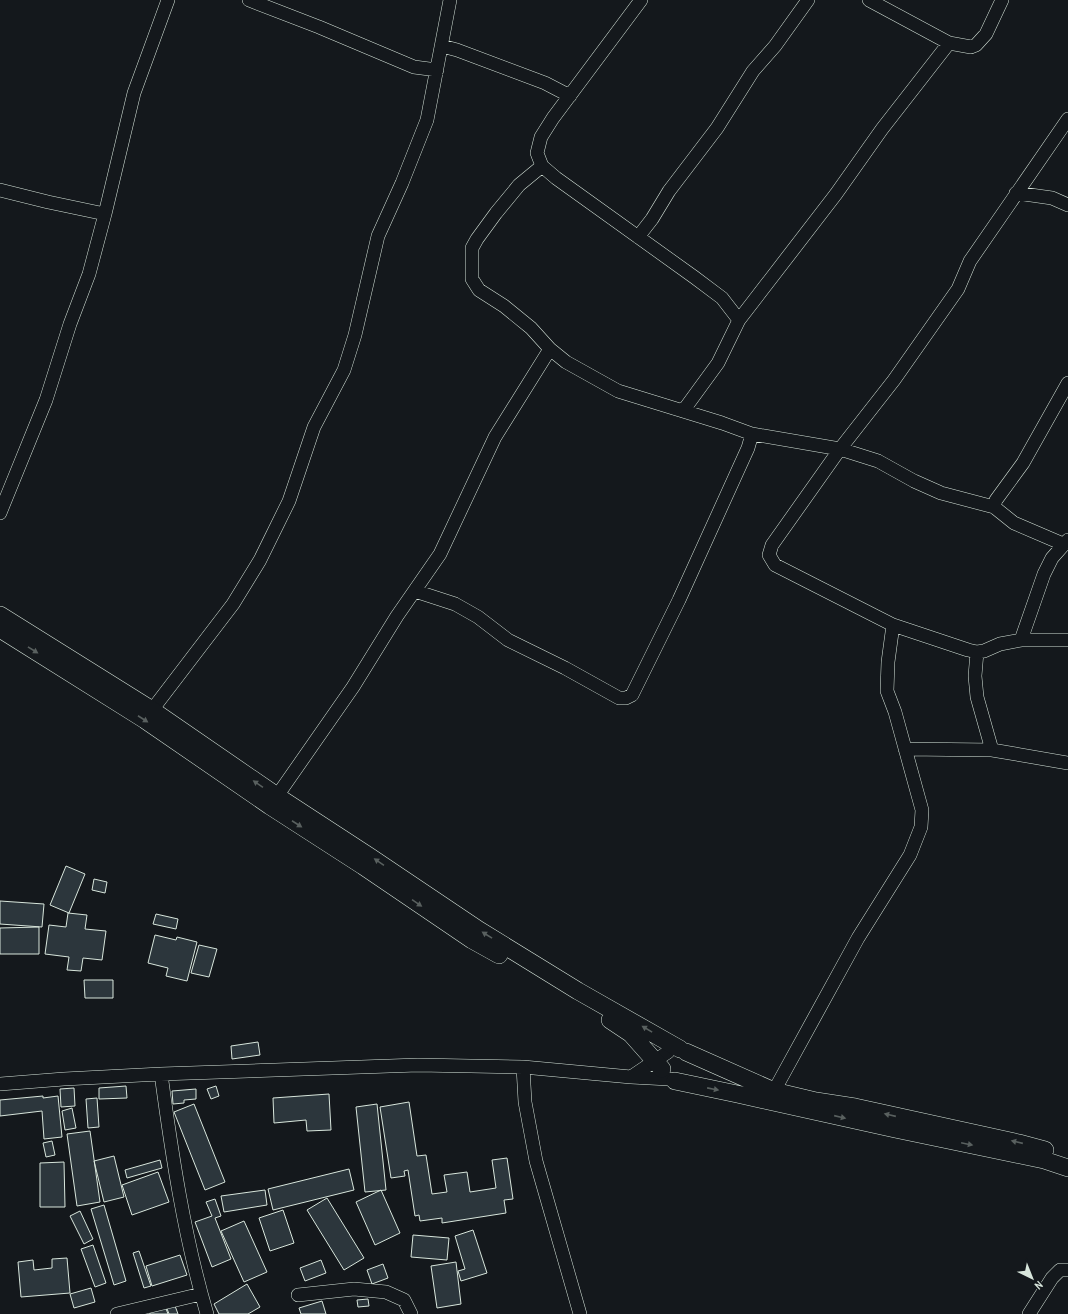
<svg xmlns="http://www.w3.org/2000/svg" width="1068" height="1314" font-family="'Archivo Narrow',sans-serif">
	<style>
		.building { fill: #2c363c; stroke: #d8e6dc }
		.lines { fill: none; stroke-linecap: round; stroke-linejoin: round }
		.minor-casing { stroke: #d8e6dc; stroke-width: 14 }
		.major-casing { stroke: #d8e6dc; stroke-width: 18 }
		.minor { stroke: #14181c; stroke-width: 13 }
		.major { stroke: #14181c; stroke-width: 17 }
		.oneway { fill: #59605f }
	</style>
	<rect width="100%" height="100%" fill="#14181c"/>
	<path class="building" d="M66 866 85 874 69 913 50 905Z
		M94 879 107 882 105 893 92 890Z
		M0 901 44 904 42 927 0 924Z
		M68 913 87 915 85 929 106 931 102 960 83 958 81 971 67 970 69 957 45 954 49 925 66 927Z
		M156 914 178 919 176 929 153 924Z
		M39 927V954H0V928Z
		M155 935 176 940 177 937 197 942 187 981 166 976 168 968 148 963Z
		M199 945 217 949 209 977 191 973Z
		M84 980H113V998H85Z
		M258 1042 260 1055 232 1059 231 1046Z
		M126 1086 127 1098 99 1099V1088Z
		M216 1086 219 1096 211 1099 207 1089Z
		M74 1088 75 1106 61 1107 60 1089Z
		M196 1089V1099L184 1100V1103L173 1104 172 1091Z
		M329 1094 331 1130 307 1131 306 1120 274 1123 273 1098Z
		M43 1096V1098L58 1096 62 1137 44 1139 42 1111 0 1116V1100Z
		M97 1098 99 1127 88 1128 86 1099Z
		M409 1102 417 1156 426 1155 432 1194 447 1192 444 1175 467 1172 470 1192 496 1188 492 1160 507 1158 513 1199 504 1200 506 1213 442 1223V1218L420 1221 419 1215 415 1216 408 1170 404 1171 405 1176 391 1178 380 1107Z
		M194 1104 225 1182 205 1190 174 1112Z
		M377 1104 386 1190 365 1192 356 1107Z
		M72 1108 76 1128 65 1130 62 1111Z
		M90 1131 100 1202 77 1206 67 1134Z
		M52 1141 55 1155 46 1157 43 1143Z
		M114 1156 124 1197 104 1202 94 1161Z
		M160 1160 162 1168 127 1178 125 1170Z
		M64 1162 65 1207H40V1163Z
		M349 1169 354 1190 273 1210 268 1189Z
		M158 1172 169 1202 132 1215 122 1185Z
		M265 1190 267 1205 224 1212 221 1196Z
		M381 1190 400 1233 375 1245 356 1202Z
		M327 1198 364 1258 344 1270 307 1210Z
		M215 1199 221 1216 215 1218 231 1259 212 1267 195 1222 212 1216 206 1202Z
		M104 1205 126 1281 114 1285 91 1209Z
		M283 1210 294 1243 270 1251 259 1218Z
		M80 1211 93 1239 84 1244 70 1216Z
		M244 1221 267 1272 244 1282 221 1231Z
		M473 1230 487 1273 461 1281 458 1271 465 1269 455 1236Z
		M413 1235 449 1238 447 1260 411 1257Z
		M93 1245 106 1283 95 1287 81 1249Z
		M139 1251 151 1286 144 1288 133 1253Z
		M180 1255 187 1275 152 1286 146 1266Z
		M67 1258 70 1293 21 1297 18 1262 33 1260 34 1270 52 1268V1259Z
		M321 1260 326 1273 305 1281 300 1268Z
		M456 1262 461 1304 437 1308 431 1266Z
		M383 1264 388 1278 372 1284 367 1270Z
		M247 1284 260 1307 248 1314H219L214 1304Z
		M91 1288 95 1302 74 1308 70 1294Z
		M368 1299 369 1306 358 1307 357 1300Z
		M322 1301 326 1314H301L299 1308Z
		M174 1303 178 1314H169L166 1306Z
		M165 1306 168 1314H150L149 1310Z"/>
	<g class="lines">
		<g class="minor-casing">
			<path id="minor" d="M249 0 319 27 414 67 437 70
				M641 0 553 118 541 137 537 153 542 166 556 178 694 277 722 298 739 320
				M869 0 949 43 971 47 976 45 986 34 1002 0
				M442 46 457 50 545 83 570 96
				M0 190 48 202 105 214
				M1016 193 1052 198 1068 205
				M638 237 652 219 669 191 717 128 753 71 775 46 808 0
				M550 349 566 362 618 391 683 411 718 363 739 320 836 194 882 129 949 43
				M1068 383 1023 463 996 500 994 507 941 493 914 481 878 461 840 449 772 545 769 555 775 565 893 625 968 650 977 652 984 651 1000 644 1021 640H1068
				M683 411 722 423 752 434 840 449 894 380 958 289 970 261 1068 119
				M994 507 1014 523 1063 544
				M0 513 46 400 70 324 89 274 105 214 134 93 168 0
				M415 591 455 604 478 617 508 640 565 668 619 698H626L632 695 679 600 748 448 752 434
				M1021 640 1044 574 1052 558 1068 540
				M977 652 975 676 977 697 992 750
				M152 710 233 604 260 560 289 501 314 427 344 370 355 335 378 236 402 183 427 120 450 0
				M905 749 992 750 1068 763
				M277 796 353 687 397 616 440 554 495 437 550 349 531 328 504 306 479 290 472 279V248L477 239 496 213 519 185 542 166
				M523 1067 525 1102 536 1161 580 1314
				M161 1074C172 1155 184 1236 207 1314
				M631 1077 668 1052
				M0 1084 64 1079 161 1074 418 1065 523 1067 631 1077 669 1079
				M774 1091 858 938 910 855 921 827 922 810 895 712 887 691 888 662 893 625
				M298 1295 354 1289 386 1292 404 1300 411 1314
				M117 1314 201 1294
				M1029 1314 1052 1278 1060 1270H1068"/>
		</g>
		<g class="major-casing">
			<path id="major" d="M0 615 152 710 277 796 369 856 479 930 578 991 680 1049
				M0 629 145 720 270 806 363 866 472 940 499 955
				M610 1020 631 1034 662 1069
				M686 1052 774 1091 816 1101 855 1107 1019 1143 1045 1150
				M675 1081 737 1094 895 1129 1044 1160 1068 1168"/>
		</g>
		<use href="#minor" class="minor"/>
		<use href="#major" class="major"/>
	</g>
	<defs><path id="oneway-solid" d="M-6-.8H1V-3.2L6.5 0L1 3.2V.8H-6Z"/></defs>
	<g class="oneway">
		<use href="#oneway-solid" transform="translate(33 650) rotate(32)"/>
		<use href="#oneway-solid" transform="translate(143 719) rotate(33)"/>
		<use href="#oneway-solid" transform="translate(258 784) rotate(-146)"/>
		<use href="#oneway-solid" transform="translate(297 824) rotate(33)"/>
		<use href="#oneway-solid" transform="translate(379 862) rotate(-146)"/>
		<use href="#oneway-solid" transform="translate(417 903) rotate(34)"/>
		<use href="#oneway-solid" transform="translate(487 935) rotate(-148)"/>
		<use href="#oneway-solid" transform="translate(647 1029) rotate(-149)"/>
		<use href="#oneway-solid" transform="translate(713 1089) rotate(11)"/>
		<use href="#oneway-solid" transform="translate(890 1115) rotate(-167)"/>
		<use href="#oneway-solid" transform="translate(840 1117) rotate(13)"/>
		<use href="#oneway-solid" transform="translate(1017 1142) rotate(-167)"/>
		<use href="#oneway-solid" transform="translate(967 1144) rotate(12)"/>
	</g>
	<g transform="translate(1032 1278) rotate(137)" stroke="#14181c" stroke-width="3" paint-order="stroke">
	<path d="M0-3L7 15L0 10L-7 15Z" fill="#d8e6dc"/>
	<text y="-6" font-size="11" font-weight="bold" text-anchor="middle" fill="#d8e6dc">N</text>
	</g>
</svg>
